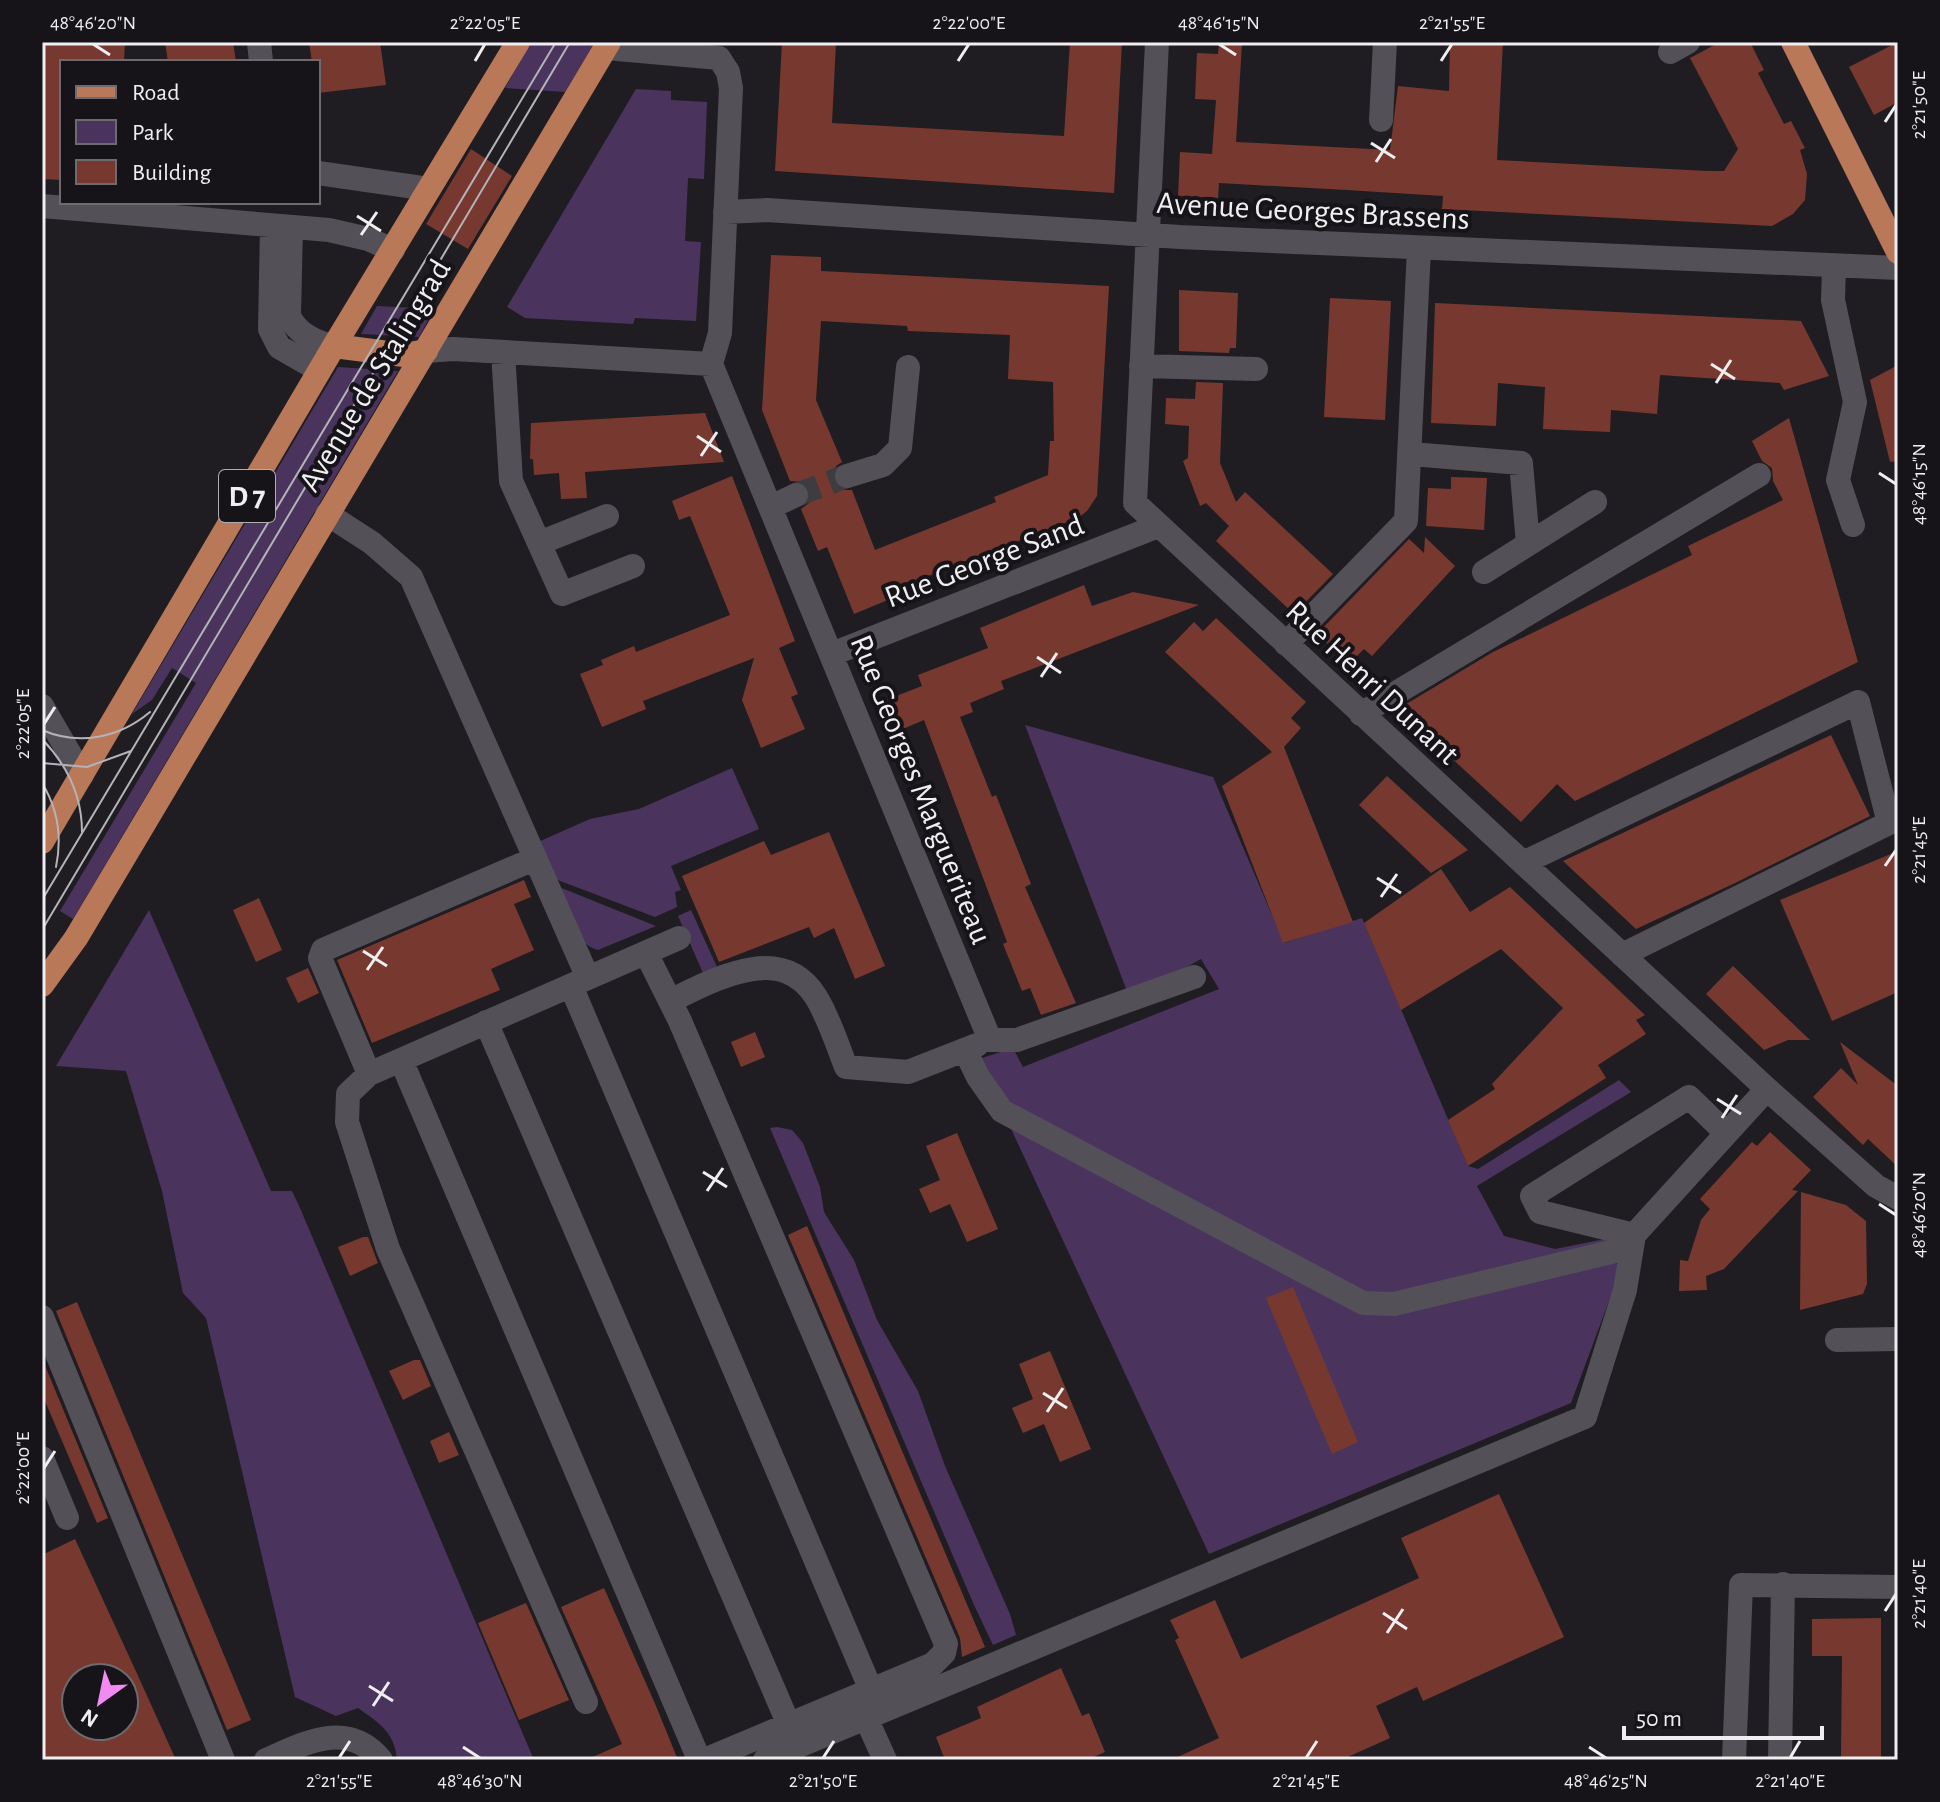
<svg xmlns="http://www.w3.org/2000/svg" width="1940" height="1802" font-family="'Alegreya Sans',sans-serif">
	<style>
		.green { fill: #4a345e }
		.building { fill: #77392f; fill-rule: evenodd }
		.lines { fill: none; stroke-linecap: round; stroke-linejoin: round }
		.minor-tunnel { stroke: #3e3c41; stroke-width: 24; stroke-dasharray: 24 12; stroke-linecap: butt }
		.minor { stroke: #535057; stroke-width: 24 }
		.major { stroke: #b97858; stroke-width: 24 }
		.tram { stroke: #b4b3b7; stroke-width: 2 }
		.ticks { fill: none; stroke: #efeef1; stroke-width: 3 }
		.labels { text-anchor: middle; stroke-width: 8; stroke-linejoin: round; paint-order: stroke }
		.shield { fill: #161419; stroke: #aeadb0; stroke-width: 2 }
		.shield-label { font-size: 30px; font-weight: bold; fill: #efeef1 }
		.street-label { font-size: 32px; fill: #efeef1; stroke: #161419 }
		.neatline { fill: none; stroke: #efeef1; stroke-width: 3 }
		.ticks-label { font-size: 20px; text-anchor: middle; fill: #efeef1 }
	</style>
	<rect width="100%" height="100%" fill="#1f1d22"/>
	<path class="green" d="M531 42H595L565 92 505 88Z
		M636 89 671 91V100L707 102 704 179 688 178 685 241 701 242 696 321 635 318 633 324 525 318 507 307Z
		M377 306 434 309 419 337 361 334Z
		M338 367 398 371 73 919 60 911 196 683 172 668 152 700 132 714Z
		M1025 725 1213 777 1284 943 1362 918 1468 1166 1478 1169 1619 1080 1631 1092 1477 1186 1504 1236 1555 1249 1610 1238 1612 1261 1622 1266 1571 1403 1209 1554 986 1075 982 1058 1013 1048 1023 1067 1219 989 1201 959 1167 978 1127 991Z
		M732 768 759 829 671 866 681 890 675 892 677 907 655 917 555 879 538 842 590 819 639 809Z
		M559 887 656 926 598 950C574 944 568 908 559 887Z
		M149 910 271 1191H292L300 1208 534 1760H397C395 1732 379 1723 358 1708L336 1716 295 1697 206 1318 183 1293 162 1191 126 1071 56 1066Z
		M691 910 717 967 703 973 678 916Z
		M777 1127 792 1130 803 1143 820 1187 824 1212 854 1260 877 1320 918 1391 945 1466 1010 1614 1016 1635 993 1645 974 1605 770 1128Z"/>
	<path class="building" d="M42 42H125L124 62H62L59 152H62V180L42 179Z
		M165 42H233L236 62H168Z
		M309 42H380L386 85 318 93V62H312Z
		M782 42H836L832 123 1064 136 1070 42H1122L1114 193 775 171Z
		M1450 42H1503L1497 160 1707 171H1724L1738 149 1690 58 1720 42H1750L1764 70 1758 73 1784 124 1791 121 1805 148 1800 150 1807 174 1805 200 1793 214 1772 226 1442 209 1443 196 1347 190 1219 183 1218 198 1178 196 1180 152 1212 154 1216 100 1195 99 1197 53 1218 54 1219 43 1242 44 1236 142 1390 150 1398 86 1449 91Z
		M1898 42V102L1874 115 1849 67Z
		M471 149 512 176 468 249 426 224Z
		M771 255 821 257V271L1109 286 1097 496 1087 511 1078 518 892 590 895 597 854 614 827 547 818 551 801 509 809 503 810 489 804 482 790 481 762 410ZM821 321 907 326 908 331 1010 335 1008 379 1053 382 1054 441H1050L1048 475 994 497 996 502 875 550 852 490H843L833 480 836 466 842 462 816 400Z
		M1179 290 1238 293 1236 348H1230L1229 353 1179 351Z
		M1330 298 1391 301 1385 420 1324 417Z
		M1435 303 1801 321 1829 376 1784 390 1780 383 1660 375 1657 414 1611 410 1610 432 1543 429 1545 387 1498 383 1496 426 1431 423Z
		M1898 365V461L1890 462 1870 380Z
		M1196 382 1223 383 1220 463 1236 502 1245 492 1333 574 1294 614 1216 541 1229 526 1206 503 1200 506 1183 461 1188 458 1189 426 1165 424 1166 398 1195 399Z
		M705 413 724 462 585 472 587 498 561 499 559 473 534 475 533 459H530L531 423Z
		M1789 418 1858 662 1575 801 1557 784 1521 822 1398 709 1493 652 1692 555 1688 546 1783 500 1773 481 1772 468 1762 461 1752 441Z
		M732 476 795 641 779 648 798 694 791 697 805 729 761 748 742 700 754 658 643 701 646 709 602 727 580 674 603 665 601 660 634 646 636 652 730 615 690 516 679 520 672 501Z
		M1451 477 1487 478 1484 530 1426 526 1428 488 1451 489Z
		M1425 537 1455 566 1372 656 1364 649 1349 664 1317 634 1409 539 1424 553Z
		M1084 585 1092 606 1133 592 1199 605 1001 681 1004 689 970 703 973 712 960 717 992 797 996 795 1031 884 1025 887 1076 1003 1041 1015 1030 988 1022 991 1003 944 1007 942 924 720 891 734 878 703 922 686 918 675 988 648 980 628Z
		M1216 618 1306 702 1291 718 1301 728 1284 747 1353 922 1283 943 1222 786 1272 752 1165 652 1194 622 1203 631Z
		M1831 735 1870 816 1733 884 1636 929 1563 861Z
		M1387 776 1445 829 1468 850 1431 873 1359 805Z
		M829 832 885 966 855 979 834 928 814 938 809 927 719 962 682 876 764 841 771 855Z
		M1898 851V992L1832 1021 1780 900Z
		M1441 869 1470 912 1510 887 1645 1015 1636 1020 1646 1034 1598 1065 1606 1078 1468 1166 1448 1120 1495 1089 1492 1084 1563 1008 1501 949 1401 1010 1364 923Z
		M524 880 531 897 514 904 534 950 491 969 500 990 372 1043 337 960Z
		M259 898 282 950 256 962 233 910Z
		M1733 966 1789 1020 1810 1040H1788L1764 1050 1706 994Z
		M308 968 319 993 298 1003 286 978Z
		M755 1032 765 1057 741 1067 731 1042Z
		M1840 1042 1898 1086V1167L1868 1139 1863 1145 1813 1097 1841 1068 1858 1085Z
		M1770 1132 1811 1170 1792 1190 1798 1191 1724 1269 1706 1276 1707 1290 1679 1291 1680 1260 1688 1261 1701 1220 1710 1209 1700 1199 1752 1142 1757 1146Z
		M957 1133 998 1229 967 1242 950 1204 930 1213 919 1189 940 1180 926 1146Z
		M1801 1192 1846 1205 1866 1221 1867 1284 1863 1294 1800 1310Z
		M807 1226 985 1647 962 1657 960 1638 788 1235Z
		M363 1237H368L378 1263 350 1276 338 1247Z
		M1293 1287 1358 1442 1332 1454 1266 1298Z
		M77 1302 251 1720 227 1730 56 1311Z
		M1050 1351 1091 1449 1060 1462 1044 1424 1023 1433 1012 1408 1033 1399 1019 1364Z
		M414 1360H420L431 1386 403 1400 389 1371Z
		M44 1363 108 1518 97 1523 42 1394Z
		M449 1432 459 1455 439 1463 430 1441Z
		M1499 1494 1564 1637 1423 1701 1417 1687 1376 1706 1390 1738 1341 1760H1171L1219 1738 1175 1640 1179 1638 1170 1620 1215 1600 1241 1659 1419 1578 1401 1538Z
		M75 1539 139 1678 176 1760H42V1555ZM76 1678H124V1726H76Z
		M604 1588 656 1706 678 1760H586L622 1744 561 1607Z
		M526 1603 569 1700 519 1720 478 1623Z
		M1881 1618V1760H1841L1842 1656H1812V1619Z
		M1061 1668 1082 1716 1089 1713 1105 1752 1087 1760H945L936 1737 981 1718 977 1707Z"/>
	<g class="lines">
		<path class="minor-tunnel" d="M796 495 847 476"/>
		<path class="minor" d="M259 42 261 62
			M1157 42 1135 503 1767 1089
			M1670 52 1688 42
			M1381 120 1385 42
			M318 173 429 189
			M42 206 329 230 368 239 393 250
			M725 212 767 210 1180 237 1898 268
			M272 226 270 329 279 347 319 370
			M291 227 289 316C297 333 315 343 334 346
			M1834 267 1833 300 1855 402 1838 480 1853 525
			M426 351 453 349 711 364 720 333 731 88 728 72 719 58 606 48
			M503 352 511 481 562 594 633 566
			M711 364 990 1040H1017L1194 977
			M1141 366 1256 369
			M1411 454 1521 463 1528 544
			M847 476 883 465 900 448 908 367
			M771 507 796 495
			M327 514 372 543 411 577 588 978
			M542 542 607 516
			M1484 572 1595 502
			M1286 644 1406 521 1419 248
			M832 654 1158 526
			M42 706 82 775
			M1361 714 1759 475
			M1523 863 1858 702 1889 823 1622 955
			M571 986 871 1690
			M670 1001C714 980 781 941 816 997 829 1018 837 1044 846 1067L908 1072 977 1045
			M486 1022 789 1725
			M965 1050 978 1077 1002 1111 1363 1303 1394 1304 1632 1247
			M401 1060 698 1757 709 1758 933 1664 944 1653 946 1644 680 1021 646 953
			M369 1074 320 958 323 950 534 859
			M1634 1235 1540 1212 1532 1196 1689 1097 1726 1133
			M42 1317 223 1760
			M1837 1340 1898 1339
			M42 1458 67 1518
			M586 1702 388 1249 347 1122 348 1094 369 1074 679 938
			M866 1718 1585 1417 1625 1290 1634 1235 1767 1089 1876 1186 1898 1198
			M266 1760C305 1743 348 1719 381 1760
			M765 1760 866 1718 885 1760
			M1734 1760 1741 1585 1898 1587
			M1780 1760 1783 1584"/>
		<path class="major" d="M1793 42 1898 252
			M334 346 404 355 426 351
			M42 842 334 346 518 42
			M42 985 76 938 609 42"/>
		<path class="tram" d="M42 730C79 746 119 738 150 712
			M42 739C67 765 82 796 82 832
			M42 763 87 767 131 751
			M42 783C58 809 62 838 56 867
			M42 900 556 42
			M42 930 570 42"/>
	</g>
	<path class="ticks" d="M93 44 110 55M1219 44 1236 55M475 61 485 44M958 61 969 44M1441 61 1452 44M1885 122 1896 105M1371 143 1395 158M1376 162 1391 139M357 216 381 231M361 235 377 212M1711 364 1735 379M1716 383 1731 360M697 436 721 452M701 456 717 432M1879 473 1896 484M1037 657 1061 673M1041 677 1057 653M44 724 55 707M1885 866 1896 850M1377 878 1401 893M1381 897 1397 874M363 951 387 966M367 970 383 947M1717 1099 1741 1114M1722 1118 1737 1095M703 1172 727 1187M707 1191 723 1168M1879 1204 1896 1215M1043 1393 1067 1408M1047 1412 1063 1388M44 1468 55 1451M1885 1611 1896 1594M1383 1613 1407 1629M1387 1633 1403 1609M369 1686 393 1701M373 1706 389 1682M463 1747 480 1758M1589 1747 1606 1758M339 1758 350 1741M823 1758 834 1741M1306 1758 1317 1741M1790 1758 1800 1741"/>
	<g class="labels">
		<rect class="shield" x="219" y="470" width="56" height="52" rx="6"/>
		<g class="shield-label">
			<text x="247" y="506">D 7</text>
		</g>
		<g class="street-label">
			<text transform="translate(1313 210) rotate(3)" y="11">Avenue Georges Brassens</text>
			<text transform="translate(374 375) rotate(-59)" y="11">Avenue de Stalingrad</text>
			<text transform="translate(984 560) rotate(-21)" y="11">Rue George Sand</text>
			<text transform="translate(1373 682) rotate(43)" y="11">Rue Henri Dunant</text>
			<text transform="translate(922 789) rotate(68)" y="11">Rue Georges Margueriteau</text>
		</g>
	</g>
	<rect width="1940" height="1802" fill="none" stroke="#161419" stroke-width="88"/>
	<rect x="60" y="60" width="260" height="144" fill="#161419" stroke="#6d6b6f" stroke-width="2"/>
	<rect x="76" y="86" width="40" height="12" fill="#b97858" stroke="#6d6b6f" stroke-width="2"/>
	<text x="132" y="100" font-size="24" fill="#efeef1">Road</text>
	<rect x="76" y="120" width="40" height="24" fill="#4a345e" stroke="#6d6b6f" stroke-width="2"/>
	<text x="132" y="140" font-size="24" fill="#efeef1">Park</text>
	<rect x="76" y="160" width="40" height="24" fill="#77392f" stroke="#6d6b6f" stroke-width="2"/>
	<text x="132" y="180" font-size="24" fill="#efeef1">Building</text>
	<g transform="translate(100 1702) rotate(213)"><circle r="38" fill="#161419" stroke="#6d6b6f" stroke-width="2"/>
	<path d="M0-6L14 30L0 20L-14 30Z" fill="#f28af3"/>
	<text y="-12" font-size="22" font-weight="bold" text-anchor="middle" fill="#efeef1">N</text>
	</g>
	<path d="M1624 1726v12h198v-12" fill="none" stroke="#efeef1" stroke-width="4"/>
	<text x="1636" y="1726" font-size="24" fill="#efeef1" stroke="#161419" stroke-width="6" paint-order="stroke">50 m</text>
	<rect x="44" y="44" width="1852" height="1714" class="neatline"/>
	<g class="ticks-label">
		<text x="93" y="29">48°46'20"N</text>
		<text x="485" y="29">2°22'05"E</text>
		<text x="969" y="29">2°22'00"E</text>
		<text x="1219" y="29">48°46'15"N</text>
		<text x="1452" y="29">2°21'55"E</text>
		<text transform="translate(1918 105) rotate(-90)" y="7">2°21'50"E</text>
		<text transform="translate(1918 484) rotate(-90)" y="7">48°46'15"N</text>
		<text transform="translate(22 724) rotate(-90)" y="7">2°22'05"E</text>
		<text transform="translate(1918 850) rotate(-90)" y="7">2°21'45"E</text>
		<text transform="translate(1918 1215) rotate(-90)" y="7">48°46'20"N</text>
		<text transform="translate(22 1468) rotate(-90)" y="7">2°22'00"E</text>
		<text transform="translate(1918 1594) rotate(-90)" y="7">2°21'40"E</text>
		<text x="339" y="1787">2°21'55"E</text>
		<text x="480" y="1787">48°46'30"N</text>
		<text x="823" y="1787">2°21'50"E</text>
		<text x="1306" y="1787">2°21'45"E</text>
		<text x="1606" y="1787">48°46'25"N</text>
		<text x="1790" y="1787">2°21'40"E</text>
	</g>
</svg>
